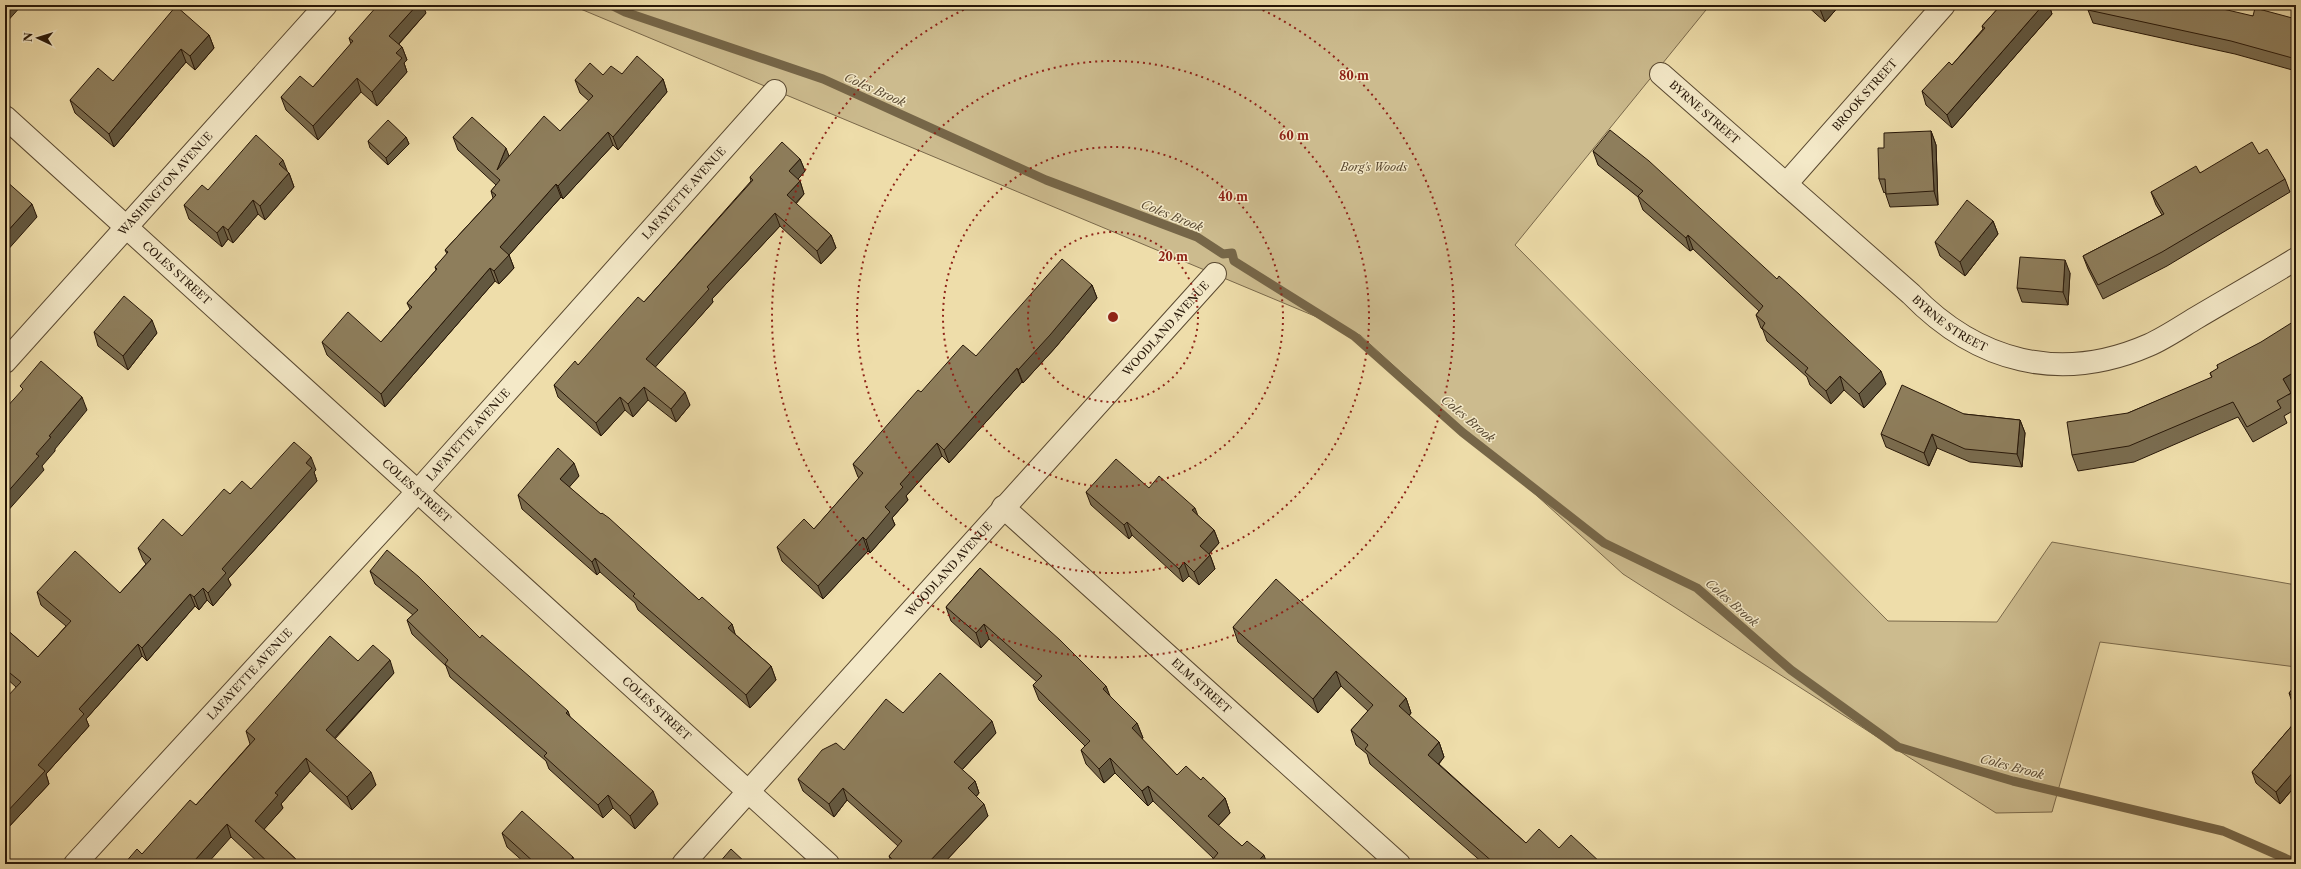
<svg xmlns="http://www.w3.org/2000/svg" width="2301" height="869" font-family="'Libre Caslon Text',serif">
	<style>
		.green { fill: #ccbb8e; stroke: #7a694b }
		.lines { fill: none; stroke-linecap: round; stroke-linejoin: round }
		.stream { stroke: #766648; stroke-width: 9 }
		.minor-casing { stroke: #594830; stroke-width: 24 }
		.minor { stroke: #f4e9c8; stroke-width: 22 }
		.wall { fill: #7a6c4f; stroke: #271708 }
		.shaded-wall { fill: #635840; stroke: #271708 }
		.building { fill: #8e7e5c; stroke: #271708 }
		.ring { fill: none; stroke: #8f2418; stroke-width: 2; stroke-dasharray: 2 4 }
		.labels { text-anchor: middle; stroke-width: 3; stroke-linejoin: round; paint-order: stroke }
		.street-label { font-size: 11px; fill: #271708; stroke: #f4e9c8 }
		.park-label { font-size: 11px; font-style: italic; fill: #594830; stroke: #f4e9c8 }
		.water-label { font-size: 12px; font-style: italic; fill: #5b4b33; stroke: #f4e9c8 }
		.centre { fill: #8f2418; stroke: #f4e9c8; stroke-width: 2 }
		.ring-label { font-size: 12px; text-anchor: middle; font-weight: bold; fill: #8f2418; stroke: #f4e9c8; stroke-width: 3; stroke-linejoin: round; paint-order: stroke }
	</style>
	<rect width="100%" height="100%" fill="#eda"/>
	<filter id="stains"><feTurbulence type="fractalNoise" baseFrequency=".005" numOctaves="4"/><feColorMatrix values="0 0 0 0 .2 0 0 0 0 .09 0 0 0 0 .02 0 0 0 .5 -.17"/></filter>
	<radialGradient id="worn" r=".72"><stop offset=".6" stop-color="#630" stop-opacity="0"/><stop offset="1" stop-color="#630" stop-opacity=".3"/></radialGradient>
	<path class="green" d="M571 5H1710L1515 245 1888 621 1997 622 2052 542 2296 585V667L2100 642 2052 812 1996 813 1623 574 1360 335Z"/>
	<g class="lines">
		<path class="stream" d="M611 5 625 12 823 79 1046 180 1197 237 1223 254 1232 253 1234 261 1354 336 1462 432 1604 543 1697 588 1791 670 1898 747 2013 781 2223 831 2296 863"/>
		<g class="minor-casing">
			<g id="minor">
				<path id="s1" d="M1661 74 1911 294C1977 362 2060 384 2149 345 2165 338 2181 327 2196 318 2230 298 2263 279 2296 259"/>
				<path id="s2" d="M5 117 828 864"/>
				<path id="s3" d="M1786 184 1944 5"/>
				<path id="s4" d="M5 362 326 5"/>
				<path id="s5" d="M1003 507 1399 864"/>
				<path id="s6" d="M75 864 418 491 775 91"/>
				<path id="s7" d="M683 864 1215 274"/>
			</g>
		</g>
		<use href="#minor" class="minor"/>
	</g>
	<path class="wall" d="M1806 5H1840L1825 22Z
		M2001 5H2049L2052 14 1952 128 1926 105 1922 91 1952 65 1983 29 1982 26Z
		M2088 10 2253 16 2296 19V71L2235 54 2093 23Z
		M426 13 399 44 402 47 407 60 404 63 407 72 377 106 361 92 318 140 286 110 281 97 313 87 351 44 349 38Z
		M209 35 214 48 195 70 186 62 114 147 75 113 70 100 113 81Z
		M622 74 663 79 667 92 618 150 613 145 563 199 561 197 509 255 514 268 499 284 495 281 385 407 327 355 322 342H381L410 309 407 303 436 270 435 267 447 254 445 250 493 198 491 191 496 185 458 150 453 137 509 156 560 131 589 101 580 93 575 80 603 75Z
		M1931 131 1936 145 1938 205 1890 207 1885 192 1884 193 1879 179 1884 148Z
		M2293 133 2296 134V141Z
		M406 137 409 144 388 165 370 148 368 141Z
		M1593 151 1886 384 1864 408 1844 390 1831 404 1810 385 1807 377 1767 341 1763 330 1761 328 1756 315 1759 311 1693 249 1690 251 1643 210 1638 197 1598 165Z
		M2259 154 2285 179 2290 192 2167 266 2103 299 2088 269 2083 256 2162 215 2156 205 2151 192 2200 173Z
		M800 159 805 171 798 179 800 181 804 194 796 204 831 235 836 248 821 264 780 226 712 299 713 302 655 367 690 405 676 422 648 400 633 417 625 410 601 436 558 397 554 385 578 365 644 302 751 181 750 177Z
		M287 172 289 173 294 187 265 220 258 214 233 243 228 239 222 247 189 219 184 205 208 190Z
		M1993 221 1998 234 1965 276 1940 256 1935 242Z
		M2070 273 2068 305 2022 302 2017 288Z
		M1092 285 1097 298 1055 348 1023 383 1022 382 949 463 942 456 906 496 908 500 892 518 895 525 870 553 868 551 823 599 782 561 777 547 814 529 859 478 858 477 853 464 921 392 976 356Z
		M94 332 157 333 128 370 98 346Z
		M2217 365 2291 393 2296 409 2284 416 2287 423 2253 442 2238 417 2134 462 2078 471 2072 455 2128 413 2212 378 2210 373 2218 369Z
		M1964 414 2020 420 2025 433 2022 467 1970 462 1937 448 1929 466 1886 447 1881 434Z
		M316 470 314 472 317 481 228 579 231 585 213 606 207 600 199 610 195 606 147 661 142 656 86 719 89 726 46 774 49 784 5 831 16 687 5 677V628L38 657 66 626 41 605 37 592 120 593 146 564 143 560 138 548 182 536 230 494 251 489Z
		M579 476 569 487 699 600 732 624 735 634 771 666 776 680 750 708 638 610 635 603 600 572 597 575 522 509 518 495Z
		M1149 488 1197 515 1214 530 1219 543 1209 554 1210 555 1215 569 1199 585 1189 576 1183 582 1132 535 1129 539 1091 505 1086 492Z
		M980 568 1106 686 1109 695 1137 723 1143 738 1142 739 1177 775 1201 780 1225 798 1230 813 1218 826 1242 846 1267 864H1214L1213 859V858L1153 801 1148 806 1115 773 1104 783 1086 764 1081 750 1085 746 1039 700 1033 685 1037 682 989 639 981 648 951 621 946 607Z
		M370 571 480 638 570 717 658 804 635 829 613 808 603 818 549 769 546 761 450 677 446 666 412 634 407 620 413 615 375 584Z
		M1233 627 1406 698 1411 713 1409 716 1439 742 1444 757 1439 764 1526 843 1559 848 1602 864H1484L1370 764 1367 754 1356 745 1351 730 1368 711 1341 686 1318 713 1238 642Z
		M358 661 394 673 335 739 376 785 352 810 310 771 281 804 283 808 264 829 301 864H260L231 837 142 854 196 805 250 744 246 731Z
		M2296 685V707L2293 705 2289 693Z
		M903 713 996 733 962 770 975 781 979 793 976 797 988 816 943 864H892L889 856 898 846 847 800 834 817 803 791 798 779 844 750Z
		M2296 721V785L2280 804 2256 783 2252 772Z
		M502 833 576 864H526L507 847Z"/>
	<path class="shaded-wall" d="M5 5H22L5 24Z
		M417 5H423L426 13 394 49 389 36Z
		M1823 5H1840L1825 22 1820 9Z
		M2043 5H2049L2052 14 1952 128 1947 115Z
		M209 35 214 48 195 70 190 56Z
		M402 47 407 60 404 63 407 72 377 106 372 92 396 53Z
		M181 49 186 62 114 147 109 134Z
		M357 78 361 92 318 140 313 126Z
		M663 79 667 92 618 150 613 137Z
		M1931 131 1936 145 1938 205 1934 191Z
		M608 132 613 145 563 199 558 186Z
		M406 137 409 144 388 165 386 158Z
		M506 148 511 161 497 170Z
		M800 159 805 171 794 184 789 171Z
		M283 160 288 173 279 164Z
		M289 173 294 187 265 220 260 206Z
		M800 181 804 194 791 208 787 195Z
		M556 184 561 197 509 255 514 268 499 284 494 271 500 247Z
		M253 200 258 214 233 243 228 230Z
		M32 204 37 217 5 253V234Z
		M775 213 780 226 712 299 713 302 651 372 646 359 707 287Z
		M1993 221 1998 234 1965 276 1960 262Z
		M223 226 228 239 222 247 217 233Z
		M831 235 836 248 821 264 817 251Z
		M1688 235 1693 249 1690 251 1686 238Z
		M2065 260 2070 273 2068 305 2063 292Z
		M490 268 495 281 385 407 381 394Z
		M1092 285 1097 298 1055 348 1023 383 1018 370Z
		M152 320 157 333 128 370 123 356Z
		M1017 368 1022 382 949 463 944 450Z
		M1881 371 1886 384 1864 408 1859 394Z
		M2296 371V390L2288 395 2283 379Z
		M1840 376 1844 390 1831 404 1826 391Z
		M644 387 648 400 633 417 628 404Z
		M685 392 690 405 676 422 671 409Z
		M82 397 87 410 55 449V451L42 466 44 470 5 514V495L49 436Z
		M620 397 625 410 601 436 596 423Z
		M2020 420 2025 433 2022 467 2017 454Z
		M1932 434 1937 448 1929 466 1924 453Z
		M937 443 942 456 906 496 908 500 892 518 895 525 870 553 866 540 885 507 900 484Z
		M311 457 316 470 314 472 317 481 228 579 231 585 213 606 208 593 222 569Z
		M574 463 579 476 565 492 560 479Z
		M1195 508 1200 521 1192 510Z
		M1127 522 1132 535 1129 539 1124 525Z
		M1214 530 1219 543 1204 559 1200 546Z
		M863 537 868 551 823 599 818 586Z
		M1210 555 1215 569 1199 585 1194 572Z
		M595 558 600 572 597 575 592 562Z
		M1184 562 1189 576 1183 582 1179 569Z
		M203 588 207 600 199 610 194 597Z
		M190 594 195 606 147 661 142 648Z
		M732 624 736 637 728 628Z
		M984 624 989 639 981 648 976 633Z
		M138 644 142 656 86 719 89 726 46 774 49 784 5 831V814L38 765 79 709Z
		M390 660 394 673 330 743 326 730Z
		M771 666 776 680 750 708 746 695Z
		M1336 671 1341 686 1318 713 1313 699Z
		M1106 686 1112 701 1103 689Z
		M1406 698 1411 713 1404 721 1399 706Z
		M568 711 573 725 566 713Z
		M992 721 996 733 958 774 954 762Z
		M1137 723 1143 738 1137 743 1132 728Z
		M1439 742 1444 757 1434 769 1428 755Z
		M306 758 310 771 281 804 283 808 260 834 255 821 275 793Z
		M1110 758 1115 773 1104 783 1099 769Z
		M2295 770 2296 773V785L2280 804 2276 792Z
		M371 772 376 785 352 810 347 797Z
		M975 781 979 793 973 800 968 788Z
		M1148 786 1153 801 1148 806 1142 791Z
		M843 788 847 800 834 817 829 804Z
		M653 791 658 804 635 829 630 816Z
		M608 795 613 808 603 818 598 805Z
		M1225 798 1230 813 1213 831 1208 816Z
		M984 804 988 816 943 864H927Z
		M227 824 231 837 207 864H196L195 860Z
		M1264 855 1267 864H1257L1256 863Z
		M573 857 576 864H567Z"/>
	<path class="building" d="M378 5H417L389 36 402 47 396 53 402 58 372 92 357 78 313 126 281 97 300 76 313 87 353 41 349 38Z
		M1816 5H1823L1820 9Z
		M2001 5H2043L1947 115 1922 91 1949 62 1952 65 1985 28 1982 26Z
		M2089 5H2206L2253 16 2255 8 2296 19V59L2231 41 2088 10Z
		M176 6 209 35 190 56 181 49 109 134 70 100 98 68 113 81Z
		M637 56 663 79 613 137 608 132 558 186 556 184 500 247 509 255 494 271 490 268 381 394 322 342 348 312 381 342 412 307 407 303 437 269 435 267 448 252 445 250 496 195 491 191 500 180 453 137 472 117 506 148 497 170 544 116 560 131 593 96 575 80 590 63 603 75 611 66 622 74Z
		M388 120 406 137 386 158 368 141Z
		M2296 123V134L2293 133Z
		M1610 130 1649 161 1777 279 1779 276 1800 295 1881 371 1859 394 1840 376 1826 391 1805 372 1808 368 1762 328 1765 323 1756 315 1763 306 1688 235 1686 238 1638 196 1643 191 1593 151Z
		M1931 131 1934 191 1886 194 1885 179H1879L1878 148H1884V133Z
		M256 135 283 160 279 164 289 173 260 206 253 200 228 230 223 226 217 233 184 205 202 185 208 190Z
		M782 142 800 159 789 171 800 181 787 195 831 235 817 251 775 213 707 287 709 289 646 359 685 392 671 409 644 387 628 404 620 397 596 423 554 385 575 361 578 365 638 297 644 302 753 180 750 177Z
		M2252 142 2259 154 2267 149 2285 179 2162 252 2098 285 2083 256 2164 214 2151 192 2196 166 2200 173Z
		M5 180 32 204 5 234Z
		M1967 200 1993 221 1960 262 1935 242Z
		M2020 257 2065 260 2063 292 2017 288Z
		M1062 259 1092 285 1050 335 1018 370 1017 368 944 450 937 443 900 484 903 487 885 507 890 512 866 540 863 537 818 586 777 547 804 519 814 529 863 473 853 464 918 390 921 392 963 345 976 356Z
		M124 296 152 320 123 356 94 332Z
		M2296 320V371L2283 379 2291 393 2277 401 2281 408 2247 427 2233 402 2129 446 2072 455 2067 422 2128 413 2212 377 2210 373 2218 368 2217 365 2261 342Z
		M41 361 82 397 49 436 51 437 36 454 39 456 5 495V409L23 389 20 386Z
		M1902 385 1964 414 2020 420 2017 454 1965 449 1932 434 1924 453 1881 434Z
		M294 442 311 457 306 463 312 468 222 569 226 573 208 593 203 588 194 597 190 594 142 648 138 644 79 709 84 714 38 765 45 771 5 814V699L21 682 5 669V628L38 657 71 621 37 592 75 551 120 593 151 559 138 548 163 519 182 536 224 489 230 494 242 481 251 489Z
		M558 448 574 463 560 479 601 514 602 513 609 518 699 600 702 597 732 624 728 628 771 666 746 695 633 596 635 594 595 558 592 562 518 495Z
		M1116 459 1149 488 1159 476 1195 508 1192 510 1214 530 1200 546 1210 555 1194 572 1184 562 1179 569 1127 522 1124 525 1086 492Z
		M387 550 419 577 480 638 482 635 530 677 568 711 566 713 653 791 630 816 608 795 598 805 544 756 547 753 445 664 448 660 407 620 418 610 370 571Z
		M980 568 1060 640 1106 686 1103 689 1137 723 1132 728 1177 775 1186 766 1201 780 1203 777 1225 798 1208 816 1242 846 1247 841 1264 855 1256 863 1257 864H1218L1213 859 1218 853 1148 786 1142 791 1110 758 1099 769 1081 750 1090 741 1033 685 1042 676 984 624 976 633 946 607Z
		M1276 579 1406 698 1399 706 1439 742 1428 755 1526 843 1539 829 1559 848 1571 835 1602 864H1495L1365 749 1368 745 1351 730 1373 705 1336 671 1313 699 1233 627Z
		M330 636 358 661 373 645 390 660 326 730 371 772 347 797 306 758 275 793 278 795 255 821 301 864H270L227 824 195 860 199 864H124L137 849 142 854 190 800 196 805 255 739 246 731Z
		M940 673 992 721 954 762 975 781 968 788 984 804 927 864H897L889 856 902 841 843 788 829 804 798 779 822 750 836 743 844 750 886 699 903 713Z
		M2296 685V699L2289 693Z
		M2296 721V771L2295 770 2276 792 2252 772Z
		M522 811 573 857 567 864H536L502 833Z
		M731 849 747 864H718Z"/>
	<g class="ring">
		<circle cx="1113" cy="317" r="85"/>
		<circle cx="1113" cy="317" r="170"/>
		<circle cx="1113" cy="317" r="256"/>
		<path d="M1252 5A341 341 0 1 1 974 5"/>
	</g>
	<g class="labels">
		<g class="street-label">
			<text dy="4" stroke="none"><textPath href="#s3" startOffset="119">BROOK STREET</textPath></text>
			<text dy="4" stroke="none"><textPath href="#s1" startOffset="58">BYRNE STREET</textPath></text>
			<text dy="4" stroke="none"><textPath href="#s4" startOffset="240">WASHINGTON AVENUE</textPath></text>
			<text dy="4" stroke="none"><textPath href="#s6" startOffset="906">LAFAYETTE AVENUE</textPath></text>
			<text dy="4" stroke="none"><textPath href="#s2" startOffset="232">COLES STREET</textPath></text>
			<text dy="4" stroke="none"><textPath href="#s1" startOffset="382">BYRNE STREET</textPath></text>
			<text dy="4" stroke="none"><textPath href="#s7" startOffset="721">WOODLAND AVENUE</textPath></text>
			<text dy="4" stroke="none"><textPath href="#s6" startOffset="582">LAFAYETTE AVENUE</textPath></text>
			<text dy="4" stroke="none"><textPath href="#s2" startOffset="556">COLES STREET</textPath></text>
			<text dy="4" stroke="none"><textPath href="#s7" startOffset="397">WOODLAND AVENUE</textPath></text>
			<text dy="4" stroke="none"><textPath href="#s6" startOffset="258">LAFAYETTE AVENUE</textPath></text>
			<text dy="4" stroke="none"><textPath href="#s5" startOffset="267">ELM STREET</textPath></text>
			<text dy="4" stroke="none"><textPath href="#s2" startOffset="880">COLES STREET</textPath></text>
		</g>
		<g class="park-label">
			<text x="1374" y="171">Borg's Woods</text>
		</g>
		<g class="water-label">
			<text transform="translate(875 90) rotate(24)" y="4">Coles Brook</text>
			<text transform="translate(1172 216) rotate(22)" y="4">Coles Brook</text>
			<text transform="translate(1468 419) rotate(40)" y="4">Coles Brook</text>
			<text transform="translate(1732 603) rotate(41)" y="4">Coles Brook</text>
			<text transform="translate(2012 767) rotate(15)" y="4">Coles Brook</text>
		</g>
	</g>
	<circle cx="1113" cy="317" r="6" class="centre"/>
	<g class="ring-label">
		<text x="1354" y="80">80 m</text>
		<text x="1294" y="140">60 m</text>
		<text x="1233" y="201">40 m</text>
		<text x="1173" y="261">20 m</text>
	</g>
	<rect width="2301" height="869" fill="none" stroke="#eda" stroke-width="20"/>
	<rect x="6" y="6" width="2289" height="857" fill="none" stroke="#271708" stroke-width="2"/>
	<rect x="10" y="10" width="2281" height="849" fill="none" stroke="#271708"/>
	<g transform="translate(38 38) rotate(274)" stroke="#f4e9c8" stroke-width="3" paint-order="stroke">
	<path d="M0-3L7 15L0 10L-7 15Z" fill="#271708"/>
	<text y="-6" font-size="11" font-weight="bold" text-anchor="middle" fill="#271708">N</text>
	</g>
	<rect width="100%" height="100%" filter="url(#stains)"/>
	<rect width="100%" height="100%" fill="url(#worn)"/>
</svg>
